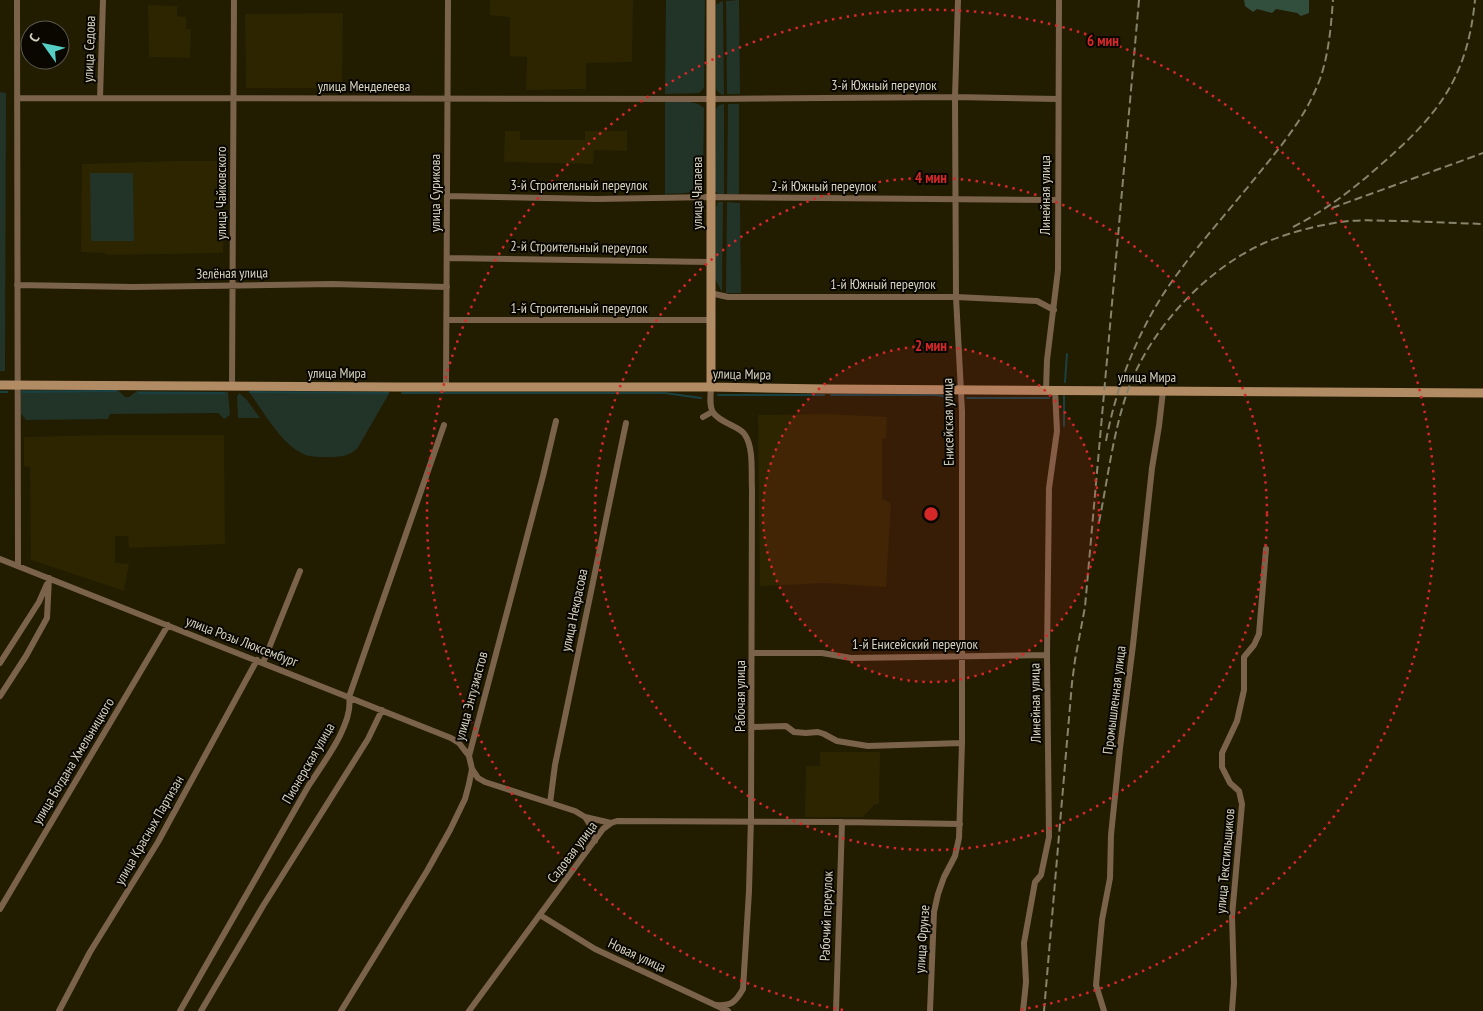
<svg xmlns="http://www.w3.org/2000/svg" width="1483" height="1011" font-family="'PT Sans Narrow',sans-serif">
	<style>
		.built { fill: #2d2500 }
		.green { fill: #223328 }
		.forest { fill: #324e3d }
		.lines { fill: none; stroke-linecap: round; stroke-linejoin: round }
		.stream { stroke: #1a4142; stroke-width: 2 }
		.minor { stroke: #7a634a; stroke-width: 6 }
		.secondary { stroke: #b08b64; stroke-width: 9 }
		.rail { stroke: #87836c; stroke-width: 2; stroke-dasharray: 8 4; stroke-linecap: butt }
		.ring { fill: none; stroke: #d62828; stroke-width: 2.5; stroke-dasharray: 2.5 5 }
		.labels { text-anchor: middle; stroke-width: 4; stroke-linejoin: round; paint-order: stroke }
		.street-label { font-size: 14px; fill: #d5d2c0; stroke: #090700 }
		.centre { fill: #d62828; stroke: #090700; stroke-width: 2.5 }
		.ring-label { font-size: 15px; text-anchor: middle; font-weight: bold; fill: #d62828; stroke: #090700; stroke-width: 4; stroke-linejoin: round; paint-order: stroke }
	</style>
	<rect width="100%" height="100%" fill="#221c00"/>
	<path class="built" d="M490 0H633L632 62 586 63V89L526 90 527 57 510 56V17L490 15Z
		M148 5 177 6V16L186 17V29H191L190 58 149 57Z
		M343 13 342 88H246L245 14Z
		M505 131H520V140H585V131H627V151L594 150 593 164 504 162Z
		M177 161H223V253L106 255 105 253 81 252 82 164Z
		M827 414 887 417 886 438 882 439V499L891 503 886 587 824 583 760 586 758 415Z
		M105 435H224L225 544 129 548 128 536H115V563L129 564 124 591 31 560 30 467 24 466V437Z
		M820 752H880L879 804H875L863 817H805L806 766H820Z"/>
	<path class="green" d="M666 0H705L704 88 699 93 665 94Z
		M739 0 740 94H727L726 1Z
		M723 1 724 95 720 94 716 89V5L720 2Z
		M0 92 6 93 5 371H0Z
		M665 102C678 102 695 99 704 108L703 186C693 195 678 193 665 194Z
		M724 104V194H718L715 191 716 109 719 105Z
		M728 104H739V194H727Z
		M90 173H133L134 241H91Z
		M718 202H723L722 292 715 279 716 207Z
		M727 202 740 203 741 293H726Z
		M21 390H118L125 397H129L137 391 228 392 230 415 224 419 218 413 110 414 108 419 26 420 21 414Z
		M249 392H390L357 449C348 456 341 457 329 457 323 457 315 457 309 456 284 450 264 412 249 392Z
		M239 393 247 400 260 418H238L237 397Z"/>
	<path class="forest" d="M1244 0H1309V13L1301 16 1297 13 1276 9 1272 13 1257 9 1253 12 1245 6Z"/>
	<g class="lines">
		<path class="stream" d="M1065 382 1067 354
			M0 392H7
			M23 392 116 391
			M250 392 388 393
			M139 393H224
			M402 393H665L701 398
			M718 395H824
			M831 395H936L949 397
			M967 398H1049
			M1064 426V396"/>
		<path class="minor" d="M17 0 18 566
			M17 98 711 99 955 97 1058 99
			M100 98 103 0
			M448 196 597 199 711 197 1058 200
			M447 258 710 262
			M17 285 133 287 332 284 447 287
			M710 293 728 297H956L1037 301 1054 310
			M447 320H710
			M232 387 234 0
			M446 387 448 0
			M711 387C709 412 710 415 733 426 737 428 743 431 745 435 754 448 751 474 752 489L751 817 749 891 743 989C735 1003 731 1006 716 1005
			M1046 390 1047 360 1058 270 1059 0
			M703 417 712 412
			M0 559 451 738 459 743 469 756
			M753 653H822L851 658 1047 655
			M0 663 39 602 47 584
			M263 663 300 571
			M0 696 26 656 47 618 49 578
			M752 727 786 726 794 732 806 733 818 732 824 734 837 741 868 746 962 743
			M472 769 478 778 485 782 575 811 585 817 611 823
			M550 803 555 765 626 423
			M585 817 592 828 595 841
			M0 909 168 625
			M540 915 595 949 728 1011
			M59 1011 90 952 158 842 257 660
			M180 1011 309 785C324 762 354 723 349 697L444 425
			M201 1011 263 906 368 739 382 710
			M341 1011 427 871 450 830 465 799 469 784 472 769 469 756 543 476 556 421
			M469 1011 603 829 611 823 617 821 842 822 960 824
			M836 1011 842 822
			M930 1011 934 912 938 894 944 877 955 856 959 838 962 743V411L956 297 955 97 958 0
			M1023 1011 1026 982 1024 943 1035 882 1041 875 1049 837 1047 655 1049 488 1057 431 1055 390
			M1104 1011 1096 985 1102 920 1110 878 1111 835 1120 748 1133 645 1152 468 1159 426 1163 391
			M1232 1011 1234 983 1232 916 1242 804 1239 791 1230 783 1222 767V753L1237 721 1244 690V657L1254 645 1259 634 1266 549"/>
		<path class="secondary" d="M0 385 397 387H711L827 389 1483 393
			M711 387V0"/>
		<path class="rail" d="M1332 208 1483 153
			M1293 227C1324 211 1351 191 1377 168 1436 117 1467 81 1475 0
			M1106 441C1116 387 1137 333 1168 287 1195 248 1227 213 1256 177 1281 146 1306 117 1320 79 1329 53 1331 26 1333 0
			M1099 522C1108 478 1113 432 1128 390 1150 329 1205 270 1264 243 1288 233 1314 226 1340 222 1361 219 1383 221 1404 221 1430 222 1457 223 1483 224
			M1044 1011 1072 683 1075 660 1085 607 1139 0"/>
	</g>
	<circle cx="931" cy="514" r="168" fill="#d62828" fill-opacity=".12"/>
	<g class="ring">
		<circle cx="931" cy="514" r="168"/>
		<circle cx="931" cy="514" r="336"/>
		<path d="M843 1010A504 504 0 1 1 1019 1010"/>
	</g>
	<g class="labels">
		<g class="street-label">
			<text transform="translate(89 49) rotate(-88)" y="5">улица Седова</text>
			<text x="884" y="90">3-й Южный переулок</text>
			<text x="364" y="91">улица Менделеева</text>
			<text x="579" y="190">3-й Строительный переулок</text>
			<text x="824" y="191">2-й Южный переулок</text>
			<text transform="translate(221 193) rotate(-90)" y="5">улица Чайковского</text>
			<text transform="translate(435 193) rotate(-90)" y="5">улица Сурикова</text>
			<text transform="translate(697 193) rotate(-90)" y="5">улица Чапаева</text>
			<text transform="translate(1045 195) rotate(-90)" y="5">Линейная улица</text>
			<text transform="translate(579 247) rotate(1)" y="5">2-й Строительный переулок</text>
			<text transform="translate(232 273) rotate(-1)" y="5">Зелёная улица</text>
			<text x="883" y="289">1-й Южный переулок</text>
			<text x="579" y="313">1-й Строительный переулок</text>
			<text x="337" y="378">улица Мира</text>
			<text transform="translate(742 374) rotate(1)" y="5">улица Мира</text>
			<text x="1147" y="382">улица Мира</text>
			<text transform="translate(948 422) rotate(-91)" y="5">Енисейская улица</text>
			<text transform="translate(574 610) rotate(-78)" y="5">улица Некрасова</text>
			<text transform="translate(242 641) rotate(21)" y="5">улица Розы Люксембург</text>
			<text x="915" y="649">1-й Енисейский переулок</text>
			<text transform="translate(471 696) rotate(-75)" y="5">улица Энтузиастов</text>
			<text transform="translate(740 696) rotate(-90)" y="5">Рабочая улица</text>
			<text transform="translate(1114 700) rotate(-83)" y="5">Промышленная улица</text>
			<text transform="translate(1035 703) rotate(-91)" y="5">Линейная улица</text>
			<text transform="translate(73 761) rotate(-59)" y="5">улица Богдана Хмельницкого</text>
			<text transform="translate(308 763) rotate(-60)" y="5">Пионерская улица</text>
			<text transform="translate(149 830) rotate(-60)" y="5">улица Красных Партизан</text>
			<text transform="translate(572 852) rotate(-53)" y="5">Садовая улица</text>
			<text transform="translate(1225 861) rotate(-85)" y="5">улица Текстильщиков</text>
			<text transform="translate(826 916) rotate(-88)" y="5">Рабочий переулок</text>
			<text transform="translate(922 939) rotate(-86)" y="5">улица Фрунзе</text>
			<text transform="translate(637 955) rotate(25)" y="5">Новая улица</text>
		</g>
	</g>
	<circle cx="931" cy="514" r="8" class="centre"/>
	<g class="ring-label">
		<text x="1103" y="46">6 мин</text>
		<text x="931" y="183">4 мин</text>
		<text x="931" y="351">2 мин</text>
	</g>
	<g transform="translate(45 45) rotate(303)"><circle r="24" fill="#090700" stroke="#5b584d"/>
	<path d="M0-4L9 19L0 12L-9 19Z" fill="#55cec6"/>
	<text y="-8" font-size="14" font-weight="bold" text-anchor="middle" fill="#d5d2c0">С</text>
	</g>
</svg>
